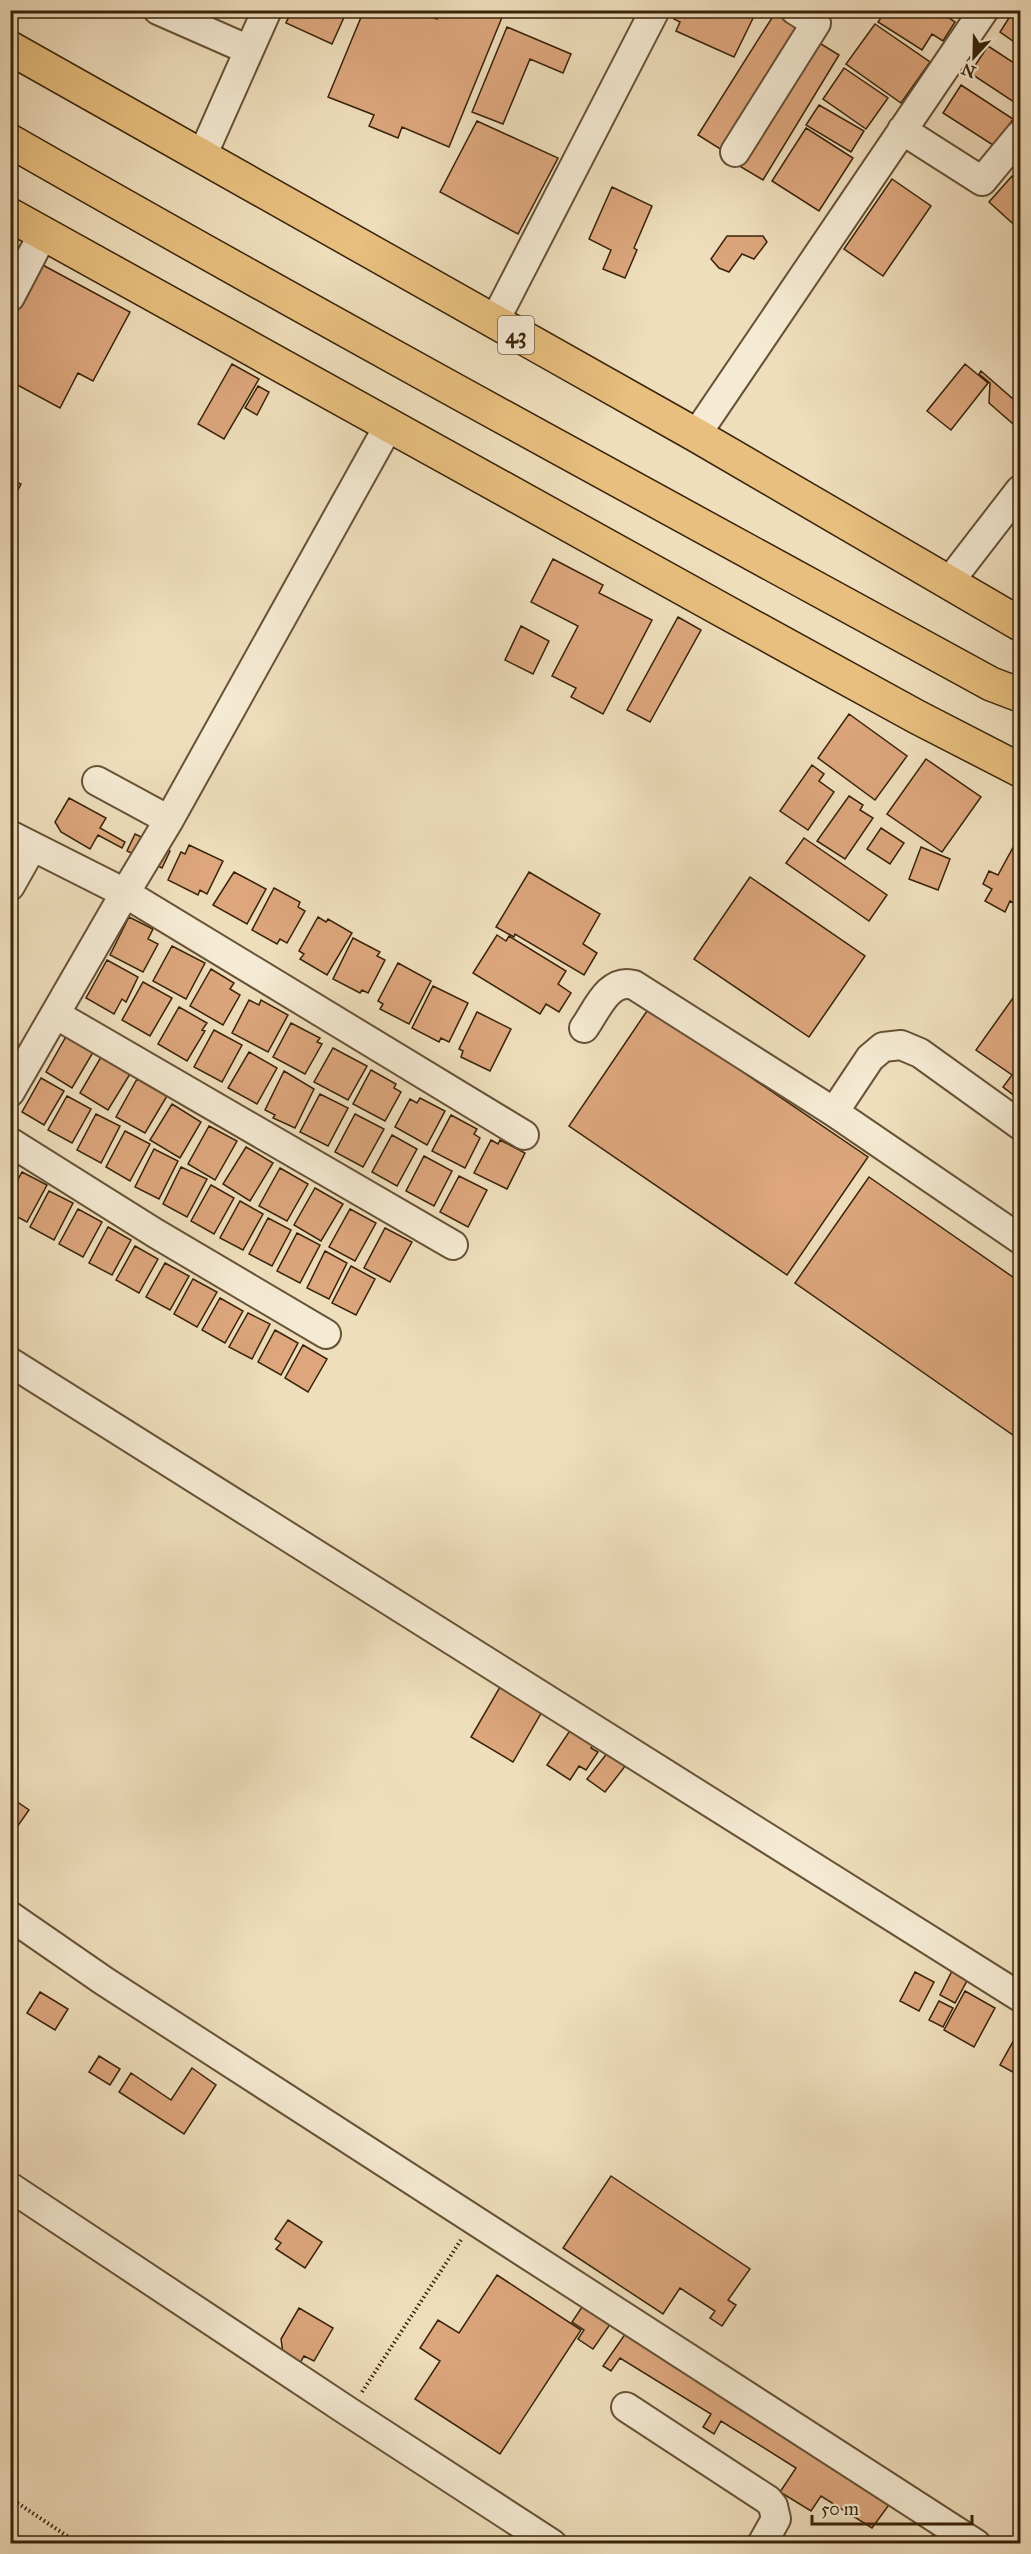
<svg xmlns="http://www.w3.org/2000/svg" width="1031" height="2554" font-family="'IM FELL Great Primer',serif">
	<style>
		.building { fill: #dda67d; stroke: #382309; stroke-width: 1.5 }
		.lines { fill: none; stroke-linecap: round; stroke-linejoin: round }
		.minor-casing { stroke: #665236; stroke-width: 32 }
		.highway-casing { stroke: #382309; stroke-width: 36 }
		.path { stroke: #382309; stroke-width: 4; stroke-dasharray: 1.5 3; stroke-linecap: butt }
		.minor { stroke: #f5ead3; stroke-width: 28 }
		.highway { stroke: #e8bf7e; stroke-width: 33 }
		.labels { text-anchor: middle; stroke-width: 6; stroke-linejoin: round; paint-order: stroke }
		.shield { fill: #f5ead3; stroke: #715f46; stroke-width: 1.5 }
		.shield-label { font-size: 22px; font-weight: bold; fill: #382309 }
	</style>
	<rect width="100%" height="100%" fill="#efdebc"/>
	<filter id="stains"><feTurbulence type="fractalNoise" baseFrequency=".00333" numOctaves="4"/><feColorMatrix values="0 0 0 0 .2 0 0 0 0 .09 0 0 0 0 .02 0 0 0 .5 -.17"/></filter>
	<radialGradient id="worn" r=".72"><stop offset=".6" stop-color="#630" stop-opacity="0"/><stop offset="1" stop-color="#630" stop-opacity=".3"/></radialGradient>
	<path class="building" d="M292 10H335L345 15 332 44 286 23Z
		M364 10H415L437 19 440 10H505L449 147 402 127 398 138 369 126 374 115 328 97Z
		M678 10H757L734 57 676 31 680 22 674 19Z
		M886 10H937L955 22 943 41 932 34 922 50 878 22Z
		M1014 10H1020V46L1000 32Z
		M775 13 802 30 725 152 698 135Z
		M875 24 930 62 901 103 846 64Z
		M507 27 571 54 563 73 530 59 503 124 472 112Z
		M813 39 839 55 763 180 736 164Z
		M988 46 1020 67V106L970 73Z
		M844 68 888 98 866 129 823 99Z
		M961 85 1013 119 996 147 943 113Z
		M819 105 864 131 851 152 806 125Z
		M477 121 558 158 518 234 440 192Z
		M806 128 853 158 819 211 772 181Z
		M1012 176 1020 183V230L989 202Z
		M892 179 931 206 883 276 844 249Z
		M612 187 652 206 634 248 637 250 625 278 603 269 611 250 589 239Z
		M727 236H763L767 242 754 259 742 254 729 272 719 268 711 259Z
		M10 247 18 251 10 264Z
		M39 263 130 312 93 381 78 373 60 408 10 381V317Z
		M232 364 259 379 224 439 198 424Z
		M965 364 988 383 951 430 927 411Z
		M981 371 1020 405V430L989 403 990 383 979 374Z
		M258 386 269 392 257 415 245 408Z
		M10 479 21 484 10 505Z
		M553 559 603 585 599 593 652 620 603 714 571 697 576 688 552 676 578 626 531 602Z
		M678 617 701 630 650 722 627 710Z
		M521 626 549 641 533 674 505 660Z
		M849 714 907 756 875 800 818 758Z
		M926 759 981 797 942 852 887 814Z
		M812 765 824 774 819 781 834 792 808 830 780 811Z
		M849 796 863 805 860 810 873 818 845 859 817 841Z
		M69 798 106 818 100 828 125 842 122 848 98 835 90 849 61 832 55 822Z
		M881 828 904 843 890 864 867 849Z
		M135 834 170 851 162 868 127 851Z
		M804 838 887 895 869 921 786 863Z
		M1016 842 1020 844V906L1010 901 1005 912 985 901 992 889 983 884 989 871 998 875Z
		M189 845 223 861 207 894 200 890 198 895 168 880 181 852 185 854Z
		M921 847 950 859 938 890 909 879Z
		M234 872 266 889 247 924 213 905Z
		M529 872 600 914 583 944 597 953 584 975 515 934 514 937 496 927Z
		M750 877 865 956 809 1037 694 959Z
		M274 888 300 902 298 907 305 911 287 943 280 939 277 944 252 930Z
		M129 917 153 929 148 939 158 944 143 972 110 955Z
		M318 917 326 922 328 919 352 933 327 975 300 959 304 954 299 951Z
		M497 935 506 941 509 936 566 971 558 984 571 993 559 1012 546 1004 540 1014 473 973Z
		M353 938 380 952 377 956 385 960 368 993 362 990 360 993 333 979Z
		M172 946 205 963 186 999 153 981Z
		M107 960 138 977 126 1002 122 999 114 1014 86 998Z
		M398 963 431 981 409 1024 380 1009 383 1004 378 1001Z
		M211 969 234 983 230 989 240 995 223 1025 190 1006Z
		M143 982 172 998 150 1036 122 1020Z
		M433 986 468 1003 449 1042 441 1038 439 1042 412 1028Z
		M1013 998 1020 1004V1100L1003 1087 1012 1075 976 1050Z
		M249 1000 259 1005 261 1000 288 1015 268 1052 232 1033Z
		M179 1007 207 1023 202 1030 205 1031 187 1061 158 1044Z
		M649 1008 868 1157 787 1275 569 1126Z
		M477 1012 511 1029 490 1071 461 1057 463 1051 459 1049Z
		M291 1023 320 1038 317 1042 322 1044 305 1074 273 1057Z
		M214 1030 242 1045 222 1082 194 1067Z
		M68 1033 95 1049 72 1088 46 1072Z
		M333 1048 367 1066 348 1100 314 1082Z
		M249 1052 277 1068 257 1104 228 1088Z
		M101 1057 130 1074 108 1110 80 1093Z
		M371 1070 396 1084 394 1088 401 1092 385 1121 353 1104Z
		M284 1071 314 1089 295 1128 273 1118 275 1115 265 1110Z
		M41 1078 64 1091 44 1125 22 1112Z
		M137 1079 167 1096 145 1133 116 1117Z
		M320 1094 348 1108 328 1146 300 1132Z
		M67 1096 91 1109 72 1143 48 1130Z
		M420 1098 445 1111 427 1145 395 1127 410 1099 417 1103Z
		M172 1104 201 1122 180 1158 150 1140Z
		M96 1114 120 1126 101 1163 77 1150Z
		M355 1114 384 1129 363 1167 335 1152Z
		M451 1115 477 1129 474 1134 480 1138 465 1168 432 1151Z
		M209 1126 237 1141 215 1180 188 1164Z
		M125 1131 150 1144 130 1181 106 1167Z
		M392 1135 417 1149 397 1186 372 1172Z
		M491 1140 498 1144 500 1140 525 1153 507 1189 474 1173Z
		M246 1147 273 1163 250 1201 223 1184Z
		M154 1149 178 1161 159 1199 135 1187Z
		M424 1156 452 1171 434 1206 406 1191Z
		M10 1162 18 1166 10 1180Z
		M181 1167 207 1179 187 1217 163 1204Z
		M280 1168 308 1184 287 1221 259 1206Z
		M22 1172 47 1185 27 1222 10 1213V1194Z
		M459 1176 487 1190 468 1227 440 1212Z
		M869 1177 1020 1282V1440L795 1283Z
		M211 1185 234 1198 214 1234 191 1221Z
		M315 1188 343 1204 321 1241 294 1225Z
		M49 1191 73 1203 54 1240 30 1227Z
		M240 1201 263 1214 243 1250 220 1238Z
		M78 1209 102 1222 83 1257 59 1244Z
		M350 1209 376 1223 355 1261 329 1247Z
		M268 1218 291 1230 272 1266 249 1254Z
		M108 1227 131 1240 112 1275 89 1263Z
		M385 1228 412 1242 390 1282 364 1268Z
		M297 1233 320 1245 300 1283 277 1271Z
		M135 1246 158 1259 139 1293 116 1280Z
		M325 1251 347 1263 329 1299 307 1288Z
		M165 1263 189 1276 170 1310 146 1297Z
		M351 1266 375 1279 356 1315 332 1303Z
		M193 1279 217 1292 197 1327 174 1314Z
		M220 1298 243 1311 225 1343 202 1330Z
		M248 1313 270 1324 252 1359 229 1347Z
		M275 1330 298 1343 281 1375 258 1362Z
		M303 1345 327 1359 308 1392 285 1378Z
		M500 1687 513 1695 547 1703 513 1762 471 1737Z
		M575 1723 598 1738 591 1748 598 1752 586 1770 579 1766 570 1780 547 1765Z
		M608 1752 626 1765 605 1792 587 1779Z
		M10 1797 29 1810 10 1837Z
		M953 1969 969 1977 955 2003 940 1995Z
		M915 1972 934 1982 919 2011 900 2001Z
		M965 1991 995 2008 974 2047 944 2030Z
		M40 1992 68 2009 55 2030 27 2013Z
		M939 2001 953 2008 943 2027 929 2020Z
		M1020 2029V2076L1000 2065Z
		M99 2056 120 2069 110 2085 89 2072Z
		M192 2068 216 2085 184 2134 119 2092 131 2073 171 2100Z
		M611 2176 750 2269 728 2300 736 2305 722 2326 710 2318 715 2311 680 2288 663 2314 563 2248Z
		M288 2220 322 2242 305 2268 276 2249 281 2243 275 2239Z
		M497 2275 581 2330 500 2454 415 2399 440 2361 420 2348 438 2320 459 2333Z
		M584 2304 611 2323 593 2349 578 2339 584 2330 572 2322Z
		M299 2308 333 2328 314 2361 304 2356 300 2363 283 2353 281 2339Z
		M628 2330 894 2498 872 2528 821 2496 811 2511 780 2492 796 2468 721 2421 714 2434 703 2427 711 2414 620 2358 611 2371 603 2366Z
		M937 2528 961 2544H927Z
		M10 2532 26 2544H10Z
		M818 2537 828 2544H813Z"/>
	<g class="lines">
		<g class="minor-casing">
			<path id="minor" d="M158 10 249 50
				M902 130 982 181 1020 135
				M735 152 816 23 795 10
				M202 156 267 10
				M10 297 43 234
				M494 322 655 10
				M388 427 169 820 125 893 524 1135
				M696 435 984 10
				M949 582 1020 490
				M97 781 169 820
				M10 835 125 893 10 1092
				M10 886 32 847
				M55 1014 453 1245
				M584 1028C597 1010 608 978 634 985L834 1112 1020 1239
				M834 1112 870 1058 883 1047 901 1045 920 1053 1020 1125
				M10 1142 155 1233 326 1334
				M10 1362 1020 1997
				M10 1916 104 1981 976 2544
				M10 2187 349 2412 552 2544
				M626 2407 768 2500 773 2506 776 2519 762 2544"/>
		</g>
		<g class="highway-casing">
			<path id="highway" d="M10 48 696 435 1020 624
				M10 141C335 327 664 505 991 684L1020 695
				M10 215 724 611 917 717 1020 770"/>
		</g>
		<path class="path" d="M362 2392 461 2240
			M10 2498 79 2544"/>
		<use href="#minor" class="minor"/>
		<use href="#highway" class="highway"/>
	</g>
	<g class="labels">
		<rect class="shield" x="498" y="316" width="36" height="38" rx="4.5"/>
		<g class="shield-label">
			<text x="516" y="343">43</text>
		</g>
	</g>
	<rect width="1031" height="2554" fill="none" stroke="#efdebc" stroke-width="36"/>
	<rect x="12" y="12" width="1007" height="2530" fill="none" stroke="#382309" stroke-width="3"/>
	<rect x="18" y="18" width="995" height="2518" fill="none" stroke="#382309" stroke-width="1.5"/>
	<g transform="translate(974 57) rotate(202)" stroke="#f5ead3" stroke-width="4.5" paint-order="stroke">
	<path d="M0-4.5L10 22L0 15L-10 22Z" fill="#382309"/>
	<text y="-9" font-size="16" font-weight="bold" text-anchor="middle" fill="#382309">N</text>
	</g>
	<path d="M812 2515v9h160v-9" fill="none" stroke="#382309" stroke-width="3"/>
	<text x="821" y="2515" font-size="18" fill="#382309" stroke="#f5ead3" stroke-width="4.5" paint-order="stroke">50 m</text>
	<rect width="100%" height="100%" filter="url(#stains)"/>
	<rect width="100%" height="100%" fill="url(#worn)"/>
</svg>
